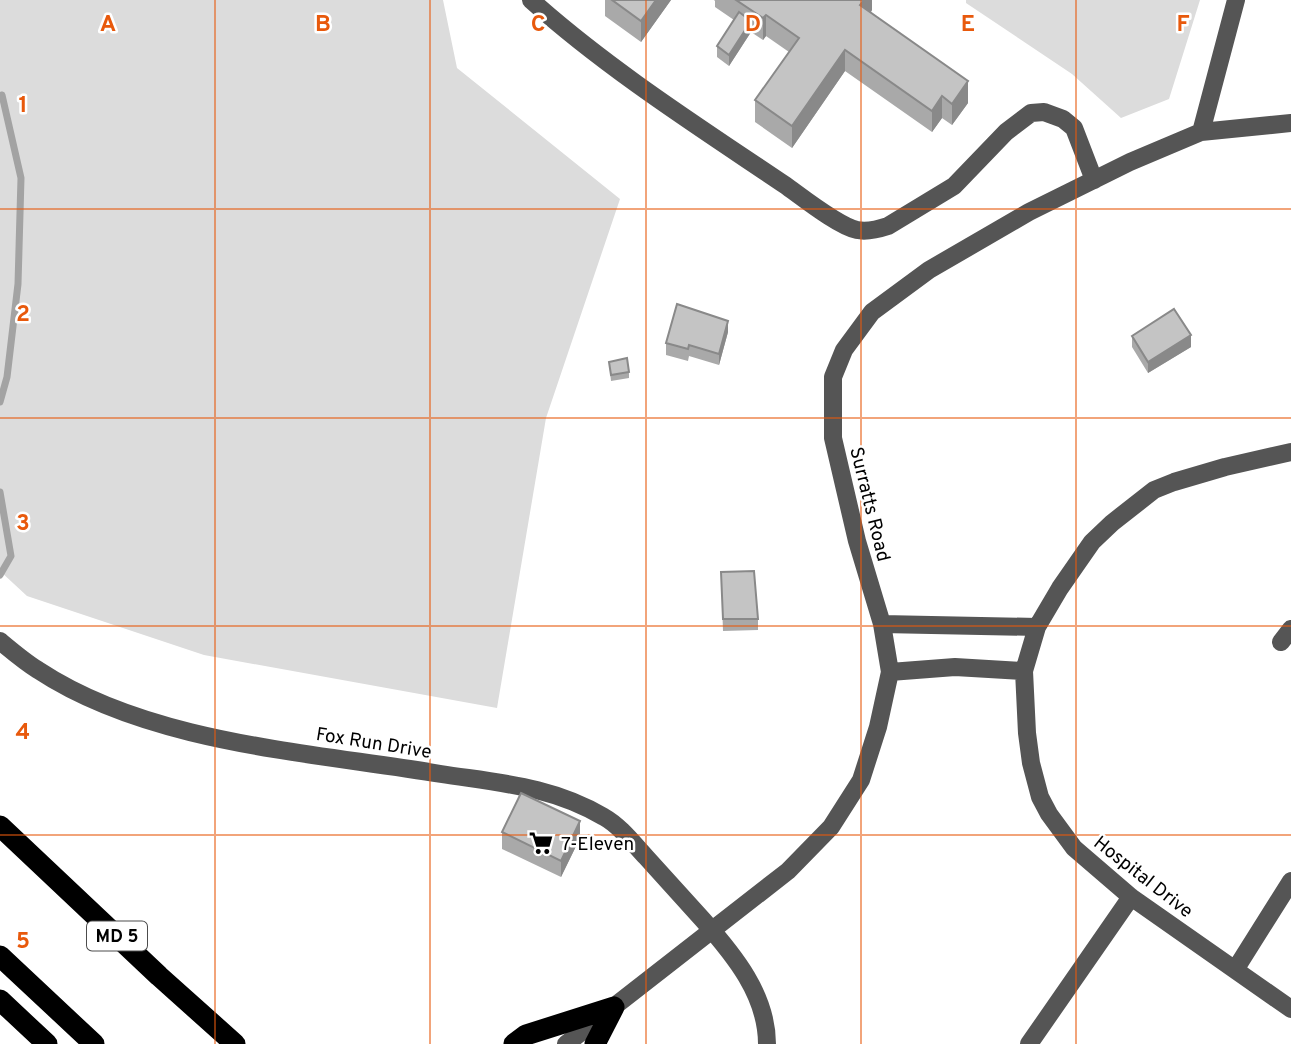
<svg xmlns="http://www.w3.org/2000/svg" width="1291" height="1044" font-family="Overpass,sans-serif">
	<style>
		.green { fill: #dcdcdc }
		.lines { fill: none; stroke-linecap: round; stroke-linejoin: round }
		.stream { stroke: #a3a3a3; stroke-width: 7 }
		.minor { stroke: #555; stroke-width: 18 }
		.highway { stroke: #000; stroke-width: 21 }
		.wall { fill: #a9a9a9 }
		.shaded-wall { fill: #898989 }
		.building { fill: #c4c4c4; stroke: #898989; stroke-width: 2 }
		.grid { fill: none; stroke: #e8590c; stroke-width: 2; stroke-opacity: 0.55 }
		.labels { text-anchor: middle; stroke-width: 5; stroke-linejoin: round; paint-order: stroke }
		.shield { fill: #fff; stroke: #4c4c4c; stroke-width: 2 }
		.shield-label { font-size: 18px; font-weight: bold; fill: #000 }
		.street-label { font-size: 19px; fill: #000; stroke: #fff }
		.poi-label { font-size: 19px; fill: #000; stroke: #fff; text-anchor: start }
		.grid-label { font-size: 23px; text-anchor: middle; font-weight: bold; fill: #e8590c; stroke: #fff; stroke-width: 5; stroke-linejoin: round; paint-order: stroke }
	</style>
	<rect width="100%" height="100%" fill="#fff"/>
	<path class="green" d="M0 0H443L457 68 620 199 546 418 497 708 204 655 27 596 0 571Z
		M966 0H1200L1169 99 1121 118 1072 74 966 3Z"/>
	<g class="lines">
		<path class="stream" d="M0 402 7 377 18 284 21 178 2 95
			M0 492 11 556 0 575"/>
		<path class="minor" d="M531 0C608 69 699 127 785 185 802 197 838 226 857 230 867 232 879 229 888 226L954 186 1006 132 1031 113 1044 112 1063 119 1074 128 1094 180
			M1201 132 1236 0
			M1291 452 1225 467 1174 482 1154 490 1112 523 1092 542 1060 588 1037 627 1024 671 1027 733 1031 763 1040 797 1049 814 1074 848 1131 897 1291 1009
			M882 624 1037 627
			M0 641C12 651 25 662 38 670 150 744 311 752 441 774 499 783 552 786 604 817 620 826 633 843 646 857 665 878 684 899 703 920 734 955 767 995 767 1044
			M1281 642 1291 629
			M890 672 955 667 1024 671
			M1235 970 1291 881
			M566 1044 788 871 831 827 861 780 878 727 890 672 882 624 857 541 833 438V377L844 350 872 312 929 270 1029 212 1130 162 1201 132 1291 123
			M1029 1044 1131 897"/>
		<path class="highway" d="M0 826 159 976 235 1044
			M0 956 94 1044
			M0 1000 47 1044
			M514 1044 526 1035 614 1007
			M595 1044 614 1007"/>
	</g>
	<path class="wall" d="M605 0H671L641 42 605 16Z
		M714 0H872V10L871 12 968 103 952 125 942 118 932 132 845 71 792 148 755 122V100L789 52 766 36 763 40 751 32 729 66 717 57V46L734 20 715 7V1Z
		M728 332 719 365 689 356 688 361 666 355V343Z
		M1132 336 1191 347 1148 373 1132 347Z
		M609 362 629 372V378L611 381Z
		M721 572 758 619V630L723 631Z
		M502 832 580 838 561 877 502 849Z"/>
	<path class="shaded-wall" d="M656 0H671L641 42V21Z
		M864 0H872V10L860 27V5Z
		M766 15V36L763 40V18Z
		M751 21V32L729 66V55Z
		M845 50V71L792 148V126Z
		M968 81V103L952 125V104Z
		M942 96V118L932 132V111Z
		M728 321V332L719 365V354Z
		M1191 335V347L1148 373V362Z
		M580 821V838L561 877V861Z"/>
	<path class="building" d="M612 0H656L641 21Z
		M736 0H864L860 5 968 81 952 104 942 96 932 111 845 50 792 126 755 100 799 38 766 15 763 18Z
		M739 12 751 21 729 55 717 46Z
		M677 304 728 321 719 354 689 345 688 349 666 343Z
		M1174 309 1191 335 1148 362 1132 336Z
		M627 358 629 372 611 375 609 362Z
		M754 571 758 619H723L721 572Z
		M521 793 580 821 561 861 502 832Z"/>
	<path class="grid" d="M215 0V1044M430 0V1044M646 0V1044M861 0V1044M1076 0V1044M0 209H1291M0 418H1291M0 626H1291M0 835H1291"/>
	<defs>
		<g id="supermarket-bare" transform="scale(1.89)"><path d="M-6-5.5h2.5l.6 2H6L4.5 2H-2.5L-4.4-4H-6ZM-1.5 3.2a1.3 1.3 0 1 0 .1 0ZM3 3.2a1.3 1.3 0 1 0 .1 0Z" fill="#000" stroke="#fff" stroke-width="2.5" paint-order="stroke"/></g>
	</defs>
	<g fill-rule="evenodd">
		<use href="#supermarket-bare" x="541" y="843"/>
	</g>
	<g class="labels">
		<rect class="shield" x="87" y="921.5" width="60" height="29" rx="5"/>
		<g class="shield-label">
			<text x="117" y="942">MD 5</text>
		</g>
		<g class="street-label">
			<text transform="translate(871 504) rotate(76)" y="7">Surratts Road</text>
			<text transform="translate(374 742) rotate(9)" y="7">Fox Run Drive</text>
			<text transform="translate(1144 876) rotate(38)" y="7">Hospital Drive</text>
		</g>
		<g class="poi-label">
			<text x="561" y="850">7-Eleven</text>
		</g>
	</g>
	<g class="grid-label">
		<text x="108" y="31">A</text>
		<text x="323" y="31">B</text>
		<text x="538" y="31">C</text>
		<text x="753" y="31">D</text>
		<text x="968" y="31">E</text>
		<text x="1183" y="31">F</text>
		<text x="23" y="112">1</text>
		<text x="23" y="321">2</text>
		<text x="23" y="530">3</text>
		<text x="23" y="739">4</text>
		<text x="23" y="948">5</text>
	</g>
</svg>
